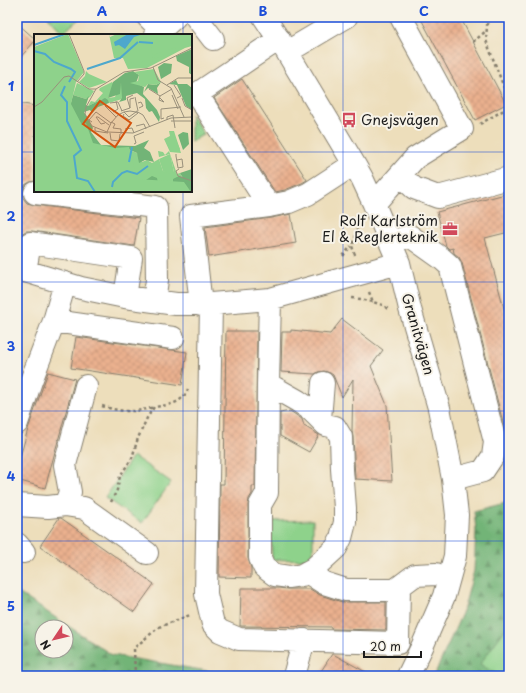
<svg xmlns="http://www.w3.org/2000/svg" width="526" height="693" font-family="'Playpen Sans',sans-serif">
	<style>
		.forest { fill: url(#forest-firs); stroke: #47684a; fill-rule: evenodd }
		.park { fill: #8ed28b; stroke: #557754 }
		.building { fill: url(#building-cross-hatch) }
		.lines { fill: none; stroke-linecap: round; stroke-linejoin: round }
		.minor-casing { stroke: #847d6c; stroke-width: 24 }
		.path { stroke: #847d6c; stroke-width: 2.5; stroke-dasharray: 3 3; stroke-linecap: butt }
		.minor { stroke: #fff; stroke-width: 22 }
		.grid { fill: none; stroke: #1d4ed8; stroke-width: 1; stroke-opacity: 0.55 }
		.labels { text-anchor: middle; stroke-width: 4; stroke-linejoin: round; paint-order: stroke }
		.poi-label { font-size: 14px; fill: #1c1c1c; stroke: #f7f3e8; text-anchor: start }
		.street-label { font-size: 14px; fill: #1c1c1c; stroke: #f7f3e8 }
		.inset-river { fill: none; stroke: #4ea8cc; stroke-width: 2 }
		.inset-road { fill: none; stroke: #99907b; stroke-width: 1 }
		.view { fill: #d4530e; fill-opacity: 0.15; stroke: #d4530e; stroke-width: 2 }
		.inset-edge { fill: none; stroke: #1c1c1c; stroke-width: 2 }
		.neatline { fill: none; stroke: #1d4ed8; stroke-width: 1.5 }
		.grid-label { font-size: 13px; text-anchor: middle; font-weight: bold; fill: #1d4ed8 }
	</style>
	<defs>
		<pattern id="forest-firs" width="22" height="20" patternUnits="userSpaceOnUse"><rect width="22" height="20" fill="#72b477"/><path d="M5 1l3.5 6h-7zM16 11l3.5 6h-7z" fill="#5d9261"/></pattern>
		<pattern id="building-cross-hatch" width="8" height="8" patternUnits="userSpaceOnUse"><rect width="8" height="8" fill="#eab08e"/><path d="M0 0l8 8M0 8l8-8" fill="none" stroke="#c8977a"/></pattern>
	</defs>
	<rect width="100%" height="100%" fill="#f7f3e8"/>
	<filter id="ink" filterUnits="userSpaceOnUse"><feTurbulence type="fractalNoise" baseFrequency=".025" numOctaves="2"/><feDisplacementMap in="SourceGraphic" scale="8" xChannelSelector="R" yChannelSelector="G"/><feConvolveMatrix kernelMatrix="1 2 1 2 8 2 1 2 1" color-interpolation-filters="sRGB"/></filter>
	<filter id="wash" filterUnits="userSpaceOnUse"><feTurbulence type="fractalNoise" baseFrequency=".012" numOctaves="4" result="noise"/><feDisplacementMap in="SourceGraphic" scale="16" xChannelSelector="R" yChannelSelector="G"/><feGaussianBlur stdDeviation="0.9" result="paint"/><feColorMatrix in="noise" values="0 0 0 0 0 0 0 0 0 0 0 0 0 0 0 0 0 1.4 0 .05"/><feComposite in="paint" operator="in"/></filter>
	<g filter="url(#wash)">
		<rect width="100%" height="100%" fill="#eddebb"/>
		<path class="forest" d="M509 502V676H434L463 611 474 571 476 530 474 511Z
			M17 592 112 655 237 676H17ZM42 627H66V651H42Z"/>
		<path class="park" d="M48 17H81L63 33Z
			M191 114 204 134 191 142Z
			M133 456 171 482 142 523 105 498Z
			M313 520V559L272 560 271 521Z
			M509 624V676H499L480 664Z"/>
		<g id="blocks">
			<path class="building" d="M420 17H460L506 104 475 120Z
				M17 23 35 39V41L17 61Z
				M242 79 307 180 302 183 285 190 275 192 214 98Z
				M17 103 35 106V181L30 182 25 185 23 191V198L27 203 34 205 139 218 134 246 32 231H26L21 234H17V213L21 191 17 190Z
				M509 193V232L485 238 509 327V438H507L462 263 459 257 454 253 453 248 449 249 446 246 437 212Z
				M291 214 296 243 209 257 205 227 271 218Z
				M342 319 383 350 371 366 387 405 392 481 355 479 353 437 352 431 353 379 342 397 333 375 330 373 324 371 318 372 315 374 281 372 282 332H291V330L330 334Z
				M226 331H257L255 486H252V494L249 499 248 505V558L251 568V578L219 577 220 484H224Z
				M76 337 187 352 182 385 71 368Z
				M48 372 75 379 45 488 17 480V468L28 429Z
				M290 411 302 419 304 426 319 435 309 452 280 436V413Z
				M59 518H61L154 584 134 612 40 546Z
				M241 588H279L287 589H310L320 595 342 602H386V630L331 629V627L240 626Z
				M332 654H333L373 676H318Z"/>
		</g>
	</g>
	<g filter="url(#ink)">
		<use href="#blocks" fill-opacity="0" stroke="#847d6c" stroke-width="1"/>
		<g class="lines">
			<g class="minor-casing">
				<path id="minor" d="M148 17 161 30
					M196 17 213 39
					M264 17 287 52 354 164 362 178 374 204 399 263 410 309 439 408 453 479 457 515 455 556 444 596 422 647 408 676
					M155 35 175 17
					M287 52 346 17
					M400 175 414 188 438 197 509 178
					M35 193 156 207 157 280 154 301
					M374 204 415 158 462 129 401 17
					M269 206 289 202 308 194 354 164
					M390 242 410 236 441 258 450 266 495 442 493 456 483 471 453 479
					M17 267 25 271 81 288 125 297 176 304H211L270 299 399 263
					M25 271 30 243 131 258 125 297
					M211 304 206 594 213 624 220 631 239 639 398 643 399 587
					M201 305 191 216 269 206 197 94 279 39
					M54 321 173 338
					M268 384 298 401 311 410 326 425 335 427 341 437 342 469 345 508V522L341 538 336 548 313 569 302 575 289 577 275 575 264 567 260 558V505L267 493 268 384 270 299
					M320 419 323 383
					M17 423 31 381 54 321 65 283
					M17 505 48 507 65 505 84 508 147 553
					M65 505 70 492 65 465 86 386
					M17 544 24 552
					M307 572 324 583 346 590H395L415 575 436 574
					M294 676 304 640"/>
			</g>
			<path class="path" d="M488 17 487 26 486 40 509 101
				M473 42 486 31
				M480 124 509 107
				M355 255 352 246C356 238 358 229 357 220
				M343 256 351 246
				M369 292 373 302 383 305 389 310
				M352 298 361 299 373 302
				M508 323H509
				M102 406C121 412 135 413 154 407
				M111 502 117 490 120 476 132 458 138 438 147 418 154 407C169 405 182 404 188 389
				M135 676 134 648 159 627 190 615"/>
			<use href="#minor" class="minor"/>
		</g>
	</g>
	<path class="grid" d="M183 17V35M343 17V676M17 152H35M191 152H509M183 191V676M17 282H509M17 411H509M17 541H509"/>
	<defs>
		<g id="bus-bare" transform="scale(1.2)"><path d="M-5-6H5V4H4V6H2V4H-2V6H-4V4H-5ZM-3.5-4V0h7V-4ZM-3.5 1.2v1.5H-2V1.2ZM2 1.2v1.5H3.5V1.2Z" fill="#d1495b" stroke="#f7f3e8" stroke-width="2.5" paint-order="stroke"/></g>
		<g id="office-bare" transform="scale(1.2)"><path d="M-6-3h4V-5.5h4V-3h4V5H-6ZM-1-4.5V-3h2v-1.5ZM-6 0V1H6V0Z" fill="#d1495b" stroke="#f7f3e8" stroke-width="2.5" paint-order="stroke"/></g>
	</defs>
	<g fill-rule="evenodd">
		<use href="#bus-bare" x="349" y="120"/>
		<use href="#office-bare" x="450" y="229"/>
	</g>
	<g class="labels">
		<g class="poi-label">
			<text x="361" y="125">Gnejsvägen</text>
			<text x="438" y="226" text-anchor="end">Rolf Karlström<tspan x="438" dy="16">El &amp; Reglerteknik</tspan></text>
		</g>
		<g class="street-label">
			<text transform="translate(418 334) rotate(74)" y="5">Granitvägen</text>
		</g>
	</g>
	<g transform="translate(34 34)">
		<rect width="158" height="158" fill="#eddebb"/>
		<path d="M75 0 76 3 83 0H158V12L151 14 113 34 94 35 89 24H80ZM52 37 55 40 73 48 55 54 45 48 51 42ZM78 48 80 51 74 64 81 63 87 49 89 51 88 65 75 69 69 65 54 72 57 67 61 68 69 59 65 56 66 54ZM43 49 60 57 56 63 52 65 39 61ZM135 97H140L147 119 136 118 130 105 136 102ZM93 115 103 119 108 128 113 126 118 129 125 125 129 137 140 138 136 120 125 123 124 117 129 118 131 121 135 117 143 140 146 139 149 144 139 148 72 144Z" fill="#8ed28b"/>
		<path d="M158 15V41L155 39V33L143 27 142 22ZM130 29 138 30 137 39 127 45 124 33ZM99 37 105 41 102 49 110 53 109 60 123 76 126 83 125 88 118 77 115 78 112 74 111 65 103 59 92 62V66L85 68 88 64 87 49 86 60 74 64 79 48 91 39ZM142 46 144 50H153L158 54V76L152 72 143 51 135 50ZM127 48 123 54 124 60 114 54 110 58 114 50 122 51ZM39 61 52 65 55 62 52 71 54 72 71 64 74 66 75 69 64 73 58 79 56 76 50 78 59 94 57 98 67 111 101 112 115 106 110 114 116 118 120 128 111 126 105 129 103 119 94 115 81 138 34 80ZM149 98 154 99 155 110 149 116 144 101ZM158 135V158H107L112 146 118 142 123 144 124 149 139 148V145L145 142 149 144 146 139Z" fill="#72b477"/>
		<path d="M34 0 50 38 42 48 37 70 48 91 52 89 59 109 81 114 95 113 103 145 150 148 157 158H0V13ZM120 35 127 48 122 51 114 50 111 53 96 49 104 47 105 41 100 38ZM140 101 146 115 143 118 137 117 132 105ZM136 120 140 138 135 140 129 137 125 125Z" fill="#8ed28b"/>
		<path d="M117 10 119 27 97 29V15L101 11ZM141 13 142 17 121 25 120 21Z" fill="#8ed28b"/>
		<path d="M94 0H109L100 3 91 15 85 11 81 12 80 8Z" fill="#4ea8cc"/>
		<path class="inset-river" d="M105 8 119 9M0 11 31 0M0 17 11 20 20 28 37 35 41 38 35 48M53 35 86 24 104 8M31 52 27 61 33 68V87L47 116 40 122 43 144 54 147 61 158M95 128 98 113M78 153 79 148 88 139 93 137 103 140 114 132"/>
		<path class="inset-road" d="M35 0 50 37V40L43 48M119 33 124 46 137 54 150 83M133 51 144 44H158M140 51 147 62 143 64M62 55 52 73 51 80 58 92 73 98 99 99 137 84 158 83M115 55 126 62M138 61 144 75M126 62 138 55M101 63 104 77M126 64 130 68 125 66 126 62M148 64 151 72 158 76M76 69 84 68 88 77M104 69 107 68 109 72 105 74M71 72 82 83M0 73 8 68 30 43 35 42 55 55H62L90 38 117 34 158 14M96 74V65L100 64M87 77 96 74 93 64 99 61M102 77 109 81 116 93M79 78 84 75 82 67M90 80 89 82 95 86 104 79 102 78M130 84 127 85V75L147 73M133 86V83L139 81 141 94M137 87H158M58 88 55 86 62 78 77 89M77 88 81 90 79 94 87 95V100M71 89 67 90 62 83H64L75 91M102 92 110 90 112 95M61 94V97L74 99M91 95 98 94 100 99M73 98 77 89 84 81 90 78 96 77 102 78 95 83 90 78M76 99 77 106 85 107 86 100M100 110 102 109 100 102 110 98M142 120V122L144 134 149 133 148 125 143 126M145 135 142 137 144 142 158 147"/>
		<path class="view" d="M66 67 97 89 81 113 49 90Z"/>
		<rect width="158" height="158" class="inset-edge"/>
	</g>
	<rect width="526" height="693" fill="none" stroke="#f7f3e8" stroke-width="44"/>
	<g transform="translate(54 639) rotate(235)"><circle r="19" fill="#f7f3e8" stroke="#9f9d96"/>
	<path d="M0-3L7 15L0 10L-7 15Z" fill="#d1495b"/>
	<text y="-6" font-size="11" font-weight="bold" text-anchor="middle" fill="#1c1c1c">N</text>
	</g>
	<path d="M364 651v6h57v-6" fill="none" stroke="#1c1c1c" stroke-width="2"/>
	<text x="370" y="651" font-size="12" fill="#1c1c1c" stroke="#f7f3e8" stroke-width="3" paint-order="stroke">20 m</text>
	<rect x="22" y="22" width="482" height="649" class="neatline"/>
	<g class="grid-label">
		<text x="102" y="16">A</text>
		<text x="263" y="16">B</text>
		<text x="424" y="16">C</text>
		<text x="11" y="91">1</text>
		<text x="11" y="221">2</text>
		<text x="11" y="351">3</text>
		<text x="11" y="481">4</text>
		<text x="11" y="611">5</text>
	</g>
</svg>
